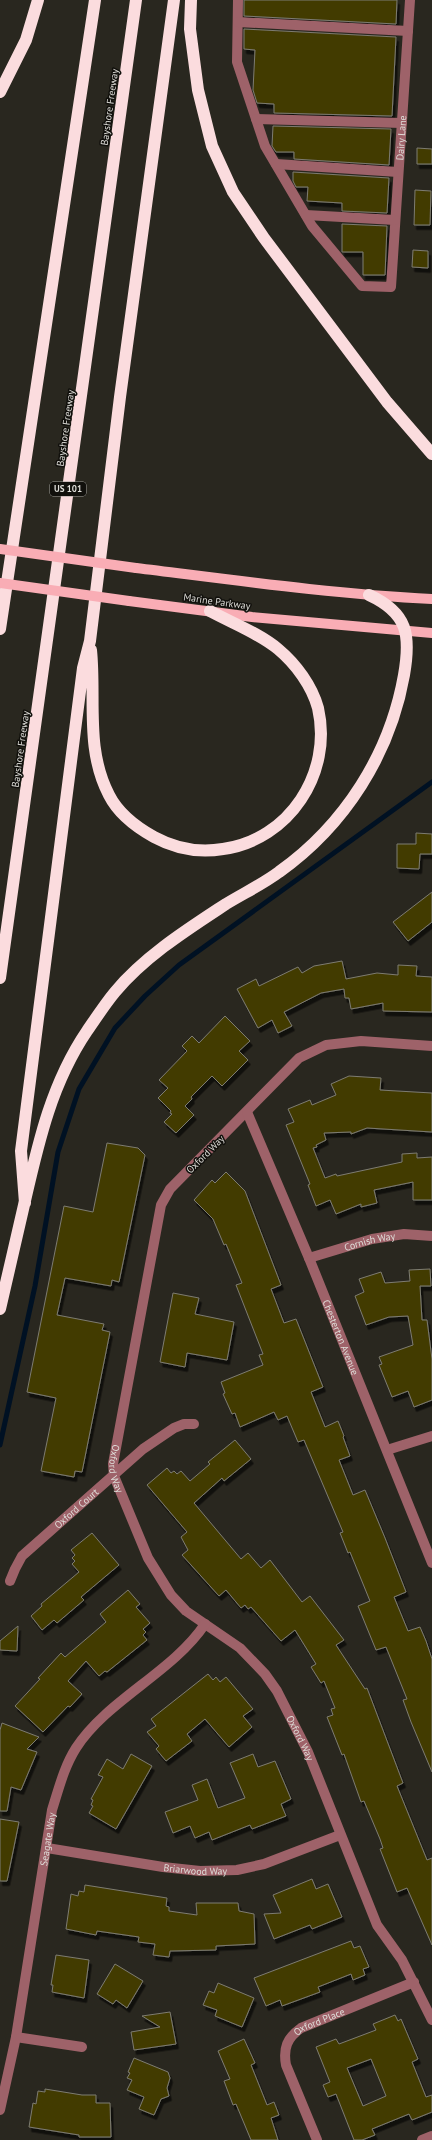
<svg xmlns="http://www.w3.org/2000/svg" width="432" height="2140" font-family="'PT Sans',sans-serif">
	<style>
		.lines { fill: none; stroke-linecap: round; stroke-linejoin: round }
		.stream { stroke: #001123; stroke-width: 5 }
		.building { fill: #433a04; stroke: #7d7c71; fill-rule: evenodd; filter: url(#shadow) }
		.minor { stroke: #9e6269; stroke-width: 10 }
		.major { stroke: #f9adb5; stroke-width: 10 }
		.highway { stroke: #fbdcde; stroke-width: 12 }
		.major-bridge { stroke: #f9adb5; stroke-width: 10 }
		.labels { text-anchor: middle; stroke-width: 3; stroke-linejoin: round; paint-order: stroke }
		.shield { fill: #11100c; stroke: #a1a09c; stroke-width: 1 }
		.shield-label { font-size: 9px; font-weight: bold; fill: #dfded9 }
		.street-label { font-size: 10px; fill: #dfded9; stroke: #11100c }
	</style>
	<defs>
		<filter id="shadow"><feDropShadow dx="2.5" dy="4.5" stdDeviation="0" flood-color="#0009"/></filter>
	</defs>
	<rect width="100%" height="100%" fill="#29271f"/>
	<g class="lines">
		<path class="stream" d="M0 1445 35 1286 58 1152 79 1089 115 1028 145 996 179 965 432 782"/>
	</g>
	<path class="building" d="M244 0H397L396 24 244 16Z
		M244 29 396 37 392 116 274 113V104L257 103 253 90 255 50 244 49Z
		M273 126 391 129 389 165 294 159V152H276L272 146Z
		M417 148 432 149V164H417Z
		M293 172 389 178 387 213 342 211V203L307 201 308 187H296L293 181Z
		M415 190 431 191 430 225H414Z
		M342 224 387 226 385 275H363V252H342Z
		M413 250 428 251V268L412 267Z
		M416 833 432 834V854H420L419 869 397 868V844H416Z
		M432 892V922L408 941 393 922Z
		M342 961 346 979 377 973 398 975V965L417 966 416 976 432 977V1012L383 1011V1003L351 1009 349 998H345L344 989 321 993 284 1012 292 1026 278 1033 272 1020 258 1028 237 989 256 979 259 986 298 967 302 973 314 966Z
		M225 1016 250 1041 239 1051 248 1060 222 1086 212 1076 191 1097 192 1099 185 1106 194 1115 176 1133 164 1122 172 1114 170 1113 171 1111 158 1098 168 1088 159 1080 187 1051 182 1046 192 1036 199 1043Z
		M349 1076 381 1078 380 1090 432 1093V1132L367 1128 351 1134V1132L324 1133 326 1140 316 1145 317 1147 313 1148 325 1178 336 1174 337 1176 402 1162V1154L417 1153V1158L432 1157V1200H413V1182L374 1190 377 1203 361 1207V1204L336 1214 330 1200 316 1206 308 1185 310 1184 286 1125 294 1122 288 1109 310 1100 312 1105 336 1095 331 1084Z
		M107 1143 138 1148 145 1155 119 1282 112 1280 111 1286 65 1278 57 1315 104 1324 102 1330 110 1332 82 1472 75 1471 74 1477 41 1471 56 1398 27 1392 64 1206 93 1212Z
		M226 1172 245 1191 281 1285 271 1289 284 1323 296 1319 323 1387 311 1392 325 1427 338 1421 344 1436 343 1437 350 1456 339 1460 353 1495 365 1490 385 1538 406 1592 394 1597 408 1631 420 1627 426 1641 432 1659V1772L411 1722 403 1700 407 1699 386 1647 376 1650 358 1606 370 1601 350 1552 348 1553 340 1533 343 1532 304 1440 298 1442 287 1416 278 1420 274 1412 240 1427 235 1413 232 1414 223 1394 225 1393 221 1382 263 1365 259 1355 263 1354 236 1285 242 1283 226 1244 224 1245 213 1219 194 1200 212 1180 215 1183Z
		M430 1269 431 1286H420L422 1320H427L432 1359V1400L414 1407 408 1391 392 1397 379 1365 382 1364 379 1357 413 1345 408 1316 389 1317 366 1325 355 1296 364 1292 359 1279 381 1272 385 1283 410 1281 409 1270Z
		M173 1293 199 1298 195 1314 234 1322 227 1360 187 1353 185 1367 160 1362Z
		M235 1440 251 1459 224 1481 222 1478 194 1503 241 1559 248 1553 261 1568 270 1560 302 1602 310 1596 344 1640 336 1645 365 1689 367 1688 403 1783 397 1786 427 1860 432 1858V1945L407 1888 397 1892 380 1849 383 1848 380 1839 364 1801 361 1802 344 1754 342 1755 327 1717 333 1715 331 1709 335 1708 324 1681 321 1683 311 1667 316 1664 295 1630 281 1641 251 1607 248 1609 245 1605 241 1608 226 1590 219 1596 182 1555 188 1550 181 1537 187 1532 147 1485 167 1468 171 1473 174 1471 177 1474 181 1471 190 1481 210 1464 208 1462Z
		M92 1533 119 1565 81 1597 84 1600 57 1623 54 1620 42 1630 31 1616 42 1606 41 1604 79 1572 72 1564 75 1561 72 1558 75 1555 71 1550Z
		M128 1590 140 1604 136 1607 150 1623 143 1629 146 1632 143 1635 147 1640 107 1672 105 1671 99 1676 86 1661 68 1681 82 1694 70 1707 68 1706 43 1732 15 1706 40 1679 38 1678 61 1653 65 1657 106 1622 100 1614Z
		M18 1626 17 1651 0 1650V1641Z
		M208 1674 213 1680 216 1677 220 1682 226 1677 253 1709 243 1716 252 1727 229 1747 205 1719 187 1734 192 1741 166 1761 156 1749 159 1746 147 1732 156 1726 151 1719Z
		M2 1723 39 1737 27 1749 37 1752 21 1790 11 1787 7 1811H0V1730Z
		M131 1754 152 1766 116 1829 89 1813 93 1806 91 1805 93 1800 91 1799 103 1777 98 1775 107 1759 123 1769Z
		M253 1754 258 1767 275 1761 291 1799 281 1804 286 1816 252 1829 250 1825 212 1840 209 1832 195 1838 190 1826 173 1833 165 1812 198 1800 192 1785 207 1779 218 1808 245 1798 230 1763Z
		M0 1819 19 1822 7 1881H0Z
		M312 1879 316 1889 328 1884 342 1917 312 1929 310 1925 274 1939 264 1914 281 1913 273 1895Z
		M85 1885 167 1898 166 1906 169 1907V1911L197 1915 196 1903H238L239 1911 254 1914 255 1944 216 1946V1950L170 1951 169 1957 153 1955 155 1944 138 1942 139 1937 97 1931 96 1935 66 1929 71 1894 78 1896 79 1891 84 1892Z
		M351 1941 354 1948 360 1946 369 1967 363 1969 365 1975 353 1980 351 1974 318 1987 320 1992 282 2006 280 2000 266 2006 254 1978Z
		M56 1955 89 1960 84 1998 52 1992 53 1985H51Z
		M115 1964 143 1981 127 2008 116 2000 113 2004 97 1994Z
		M218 1983 254 1998 242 2027 215 2016 217 2010 203 2005 209 1991 214 1993Z
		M170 2012 176 2044 134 2050 131 2032 160 2027 142 2016Z
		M395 2015 398 2021 401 2019 418 2059 412 2062 426 2097 432 2095V2112L412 2120 409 2114 372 2129 375 2135 362 2140H354L336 2094 328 2097 323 2085 330 2082 316 2047 336 2039 339 2044 376 2030 373 2024ZM371 2059 386 2096 363 2106 347 2068Z
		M244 2039 255 2063 251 2065 267 2105 274 2102 279 2115 271 2118 278 2140H251L236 2104 233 2105 224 2081 230 2079 218 2051Z
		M134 2058 168 2072 170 2078 167 2088 169 2096 161 2099 154 2115 139 2109 144 2097 127 2090 132 2080 127 2078 130 2073 128 2072Z
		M45 2089 82 2095H96V2103H110L111 2137H79V2135L29 2127 33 2103 36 2104 38 2091 45 2092Z"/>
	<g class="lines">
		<g class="minor">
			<path id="s1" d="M238 0 237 62 265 146 312 226 362 286 391 287 410 0"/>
			<path d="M238 22 408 31"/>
			<path d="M256 119 402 123"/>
			<path d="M276 164 398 172"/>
			<path d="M306 215 395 220"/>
			<path id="s2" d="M432 1046 361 1041 326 1045 299 1058 170 1189 161 1205 113 1464 114 1476 148 1558 171 1595 186 1611 240 1648 265 1674 277 1691 308 1752 377 1925 402 1960 432 2020"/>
			<path id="s3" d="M247 1112 309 1258 432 1563"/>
			<path id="s4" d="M309 1258 372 1239 404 1234 432 1236"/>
			<path d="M387 1450 432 1436"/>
			<path id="s5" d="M10 1581 15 1569 22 1556 143 1449 174 1428 184 1424H194"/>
			<path id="s6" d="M47 1848 163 1867 200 1871 237 1870 264 1864 340 1835"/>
			<path d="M16 2037 82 2047"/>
			<path id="s7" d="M0 2110 16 2037 52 1810C59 1788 64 1767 76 1748 107 1700 173 1672 205 1624"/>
			<path id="s8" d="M317 2140 286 2065C283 2048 287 2038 301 2028L414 1982"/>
			<path d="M422 2140 432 2136"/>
		</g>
		<path class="major" d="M136 568C234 580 333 594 432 599
			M129 601 252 617 432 633"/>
		<path class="highway" d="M191 0 190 29 198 90 212 146 233 192 264 238 387 402 432 454
			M0 92 26 40 38 0
			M0 629 95 0
			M91 650C96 699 85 749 109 795 118 813 136 827 154 837 176 849 199 853 223 849 289 840 333 773 318 708 312 686 296 664 278 649 259 633 232 623 210 611
			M0 978 136 0
			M25 1203 21 1151 83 668 90 641 120 397 174 0
			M0 1309C8 1274 16 1240 24 1205 38 1144 51 1084 87 1031 96 1018 105 1004 115 992 145 956 188 929 226 904 244 893 263 884 279 872 345 825 390 754 404 675 411 635 408 613 369 595"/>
		<path class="major-bridge" d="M0 549 136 568
			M0 583 129 601"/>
	</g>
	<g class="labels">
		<rect class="shield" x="50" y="482" width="36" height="14" rx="3"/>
		<g class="shield-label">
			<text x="68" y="492">US 101</text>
		</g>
		<g class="street-label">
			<text transform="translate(109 107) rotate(-82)" y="4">Bayshore Freeway</text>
			<text dy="4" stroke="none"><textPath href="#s1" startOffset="500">Dairy Lane</textPath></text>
			<text transform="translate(65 428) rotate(-82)" y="4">Bayshore Freeway</text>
			<text transform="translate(217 601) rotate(8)" y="4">Marine Parkway</text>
			<text transform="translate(20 749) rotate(-82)" y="4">Bayshore Freeway</text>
			<text transform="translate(205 1154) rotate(-45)" y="4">Oxford Way</text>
			<text dy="4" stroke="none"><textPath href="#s4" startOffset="63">Cornish Way</textPath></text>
			<text dy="4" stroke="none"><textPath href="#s3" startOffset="244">Chesterton Avenue</textPath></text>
			<text dy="4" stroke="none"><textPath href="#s2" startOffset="607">Oxford Way</textPath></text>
			<text dy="4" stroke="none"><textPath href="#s5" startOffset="100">Oxford Court</textPath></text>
			<text dy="4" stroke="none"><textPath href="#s2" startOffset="943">Oxford Way</textPath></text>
			<text dy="4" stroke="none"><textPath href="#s7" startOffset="275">Seagate Way</textPath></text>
			<text dy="4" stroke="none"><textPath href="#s6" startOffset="150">Briarwood Way</textPath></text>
			<text dy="4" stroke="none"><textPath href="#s8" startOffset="143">Oxford Place</textPath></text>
		</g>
	</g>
</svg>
